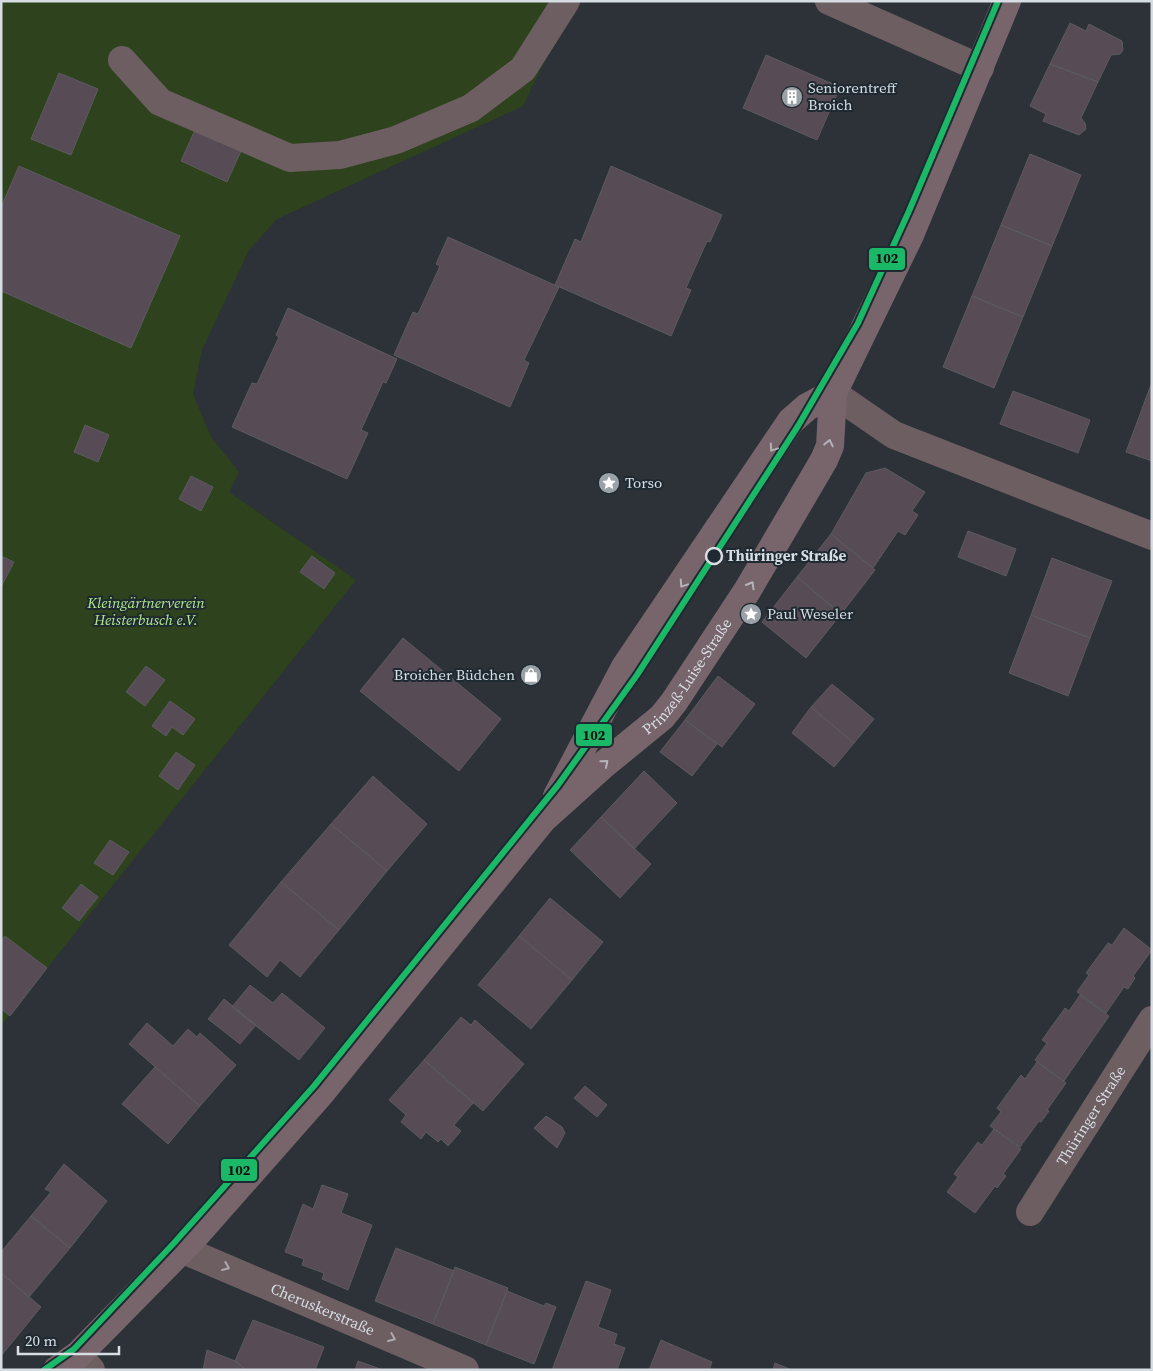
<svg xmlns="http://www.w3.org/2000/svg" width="1153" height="1371" font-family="'Source Serif 4',serif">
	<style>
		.green { fill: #2d421d }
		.building { fill: #574c55; stroke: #5b5b5f }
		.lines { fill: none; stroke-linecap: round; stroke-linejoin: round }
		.minor { stroke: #6d5e62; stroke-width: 28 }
		.major { stroke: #78656b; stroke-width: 28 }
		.tram-1-casing { stroke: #1e2931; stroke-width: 10 }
		.tram-1 { stroke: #1ab867; stroke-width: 6 }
		.oneway { stroke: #b5b3b9 }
		.oneway2 { stroke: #acaaaf }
		.stop-dot { fill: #1e2931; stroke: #d6dde3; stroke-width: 2.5 }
		.labels { text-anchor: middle; stroke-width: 4; stroke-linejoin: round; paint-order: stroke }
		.poi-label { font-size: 15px; fill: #d6dde3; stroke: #1e2931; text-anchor: start }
		.stop-label { font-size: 15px; font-weight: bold; fill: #d6dde3; stroke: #1e2931; text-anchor: start }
		.park-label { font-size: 15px; font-style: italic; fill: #b2e98a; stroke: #1e2931 }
		.street-label { font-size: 15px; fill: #d6dde3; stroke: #1e2931 }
		.line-badge { stroke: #1e2931; stroke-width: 2 }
		.pale-badge-label { font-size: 14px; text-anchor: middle; font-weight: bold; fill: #111 }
	</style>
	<rect width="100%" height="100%" fill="#2c3237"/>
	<path class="green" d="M1 1H574L523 106 277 219 249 250 202 350 193 394 211 437 239 472 229 492 356 580 1 1026Z"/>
	<path class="building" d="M1070 23 1086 31 1089 24 1122 41 1123 50 1120 54 1111 55 1098 82 1050 64Z
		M766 55 840 87 817 140 743 108Z
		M1050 64 1098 82 1081 118 1085 123 1086 129 1079 135 1043 121 1046 114 1030 106Z
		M59 73 98 89 71 155 31 139Z
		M195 130 241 151 227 182 181 161Z
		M1030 154 1081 175 1052 246 1001 225Z
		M19 166 180 236 131 348 1 291V207Z
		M611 166 722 215 710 242 707 241 686 288 691 290 671 336 555 285 575 239 581 242Z
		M1001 225 1052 246 1023 317 972 296Z
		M448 237 559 287 524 360 529 363 510 407 394 355 413 312 418 314 440 266 436 264Z
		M972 296 1023 317 994 388 943 367Z
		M288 308 397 359 386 383 383 382 361 430 368 433 347 479 232 427 252 383 257 384 279 337 276 335Z
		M1152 382V461L1126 452Z
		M1013 391 1090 420 1078 453 1000 424Z
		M85 425 109 435 98 462 74 452Z
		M885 468 925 492 912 511 918 515 905 535 898 531 873 568 831 534 866 473Z
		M191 476 213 487 201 511 179 499Z
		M968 531 1016 549 1006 576 958 557Z
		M831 534 875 570 841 614 797 577Z
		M1 556 14 562 1 587Z
		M312 556 335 573 324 589 300 572Z
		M1052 558 1112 581 1090 638 1031 615Z
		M797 577 841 614 806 658 762 622Z
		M1031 615 1090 638 1068 696 1009 673Z
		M403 638 501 719 459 771 360 691Z
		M146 666 165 680 145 706 126 692Z
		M718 676 755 704 722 747 685 720Z
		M832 684 874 719 854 743 811 707Z
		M170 701 195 719 183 735 172 727 166 736 152 726Z
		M811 707 854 743 834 767 792 733Z
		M685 720 717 744 692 776 660 752Z
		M176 752 195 765 178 790 159 776Z
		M644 771 677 803 634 849 601 817Z
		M373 776 427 824 387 871 331 824Z
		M601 817 651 864 620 898 570 850Z
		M331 824 387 871 339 930 281 882Z
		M110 840 129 852 113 875 94 863Z
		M281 882 339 930 300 977 280 960 267 977 229 945Z
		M81 884 98 897 79 921 62 908Z
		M550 898 603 942 572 980 519 936Z
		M1124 928 1152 950 1133 976 1135 978 1128 989 1124 987 1106 1013 1077 992 1089 975 1086 973 1108 943 1112 945Z
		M5 936 47 968 10 1016 1 1009V941Z
		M519 936 572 980 531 1029 478 985Z
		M250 985 273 1003 282 993 325 1028 299 1060 232 1007Z
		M1080 995 1109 1016 1064 1081 1035 1060 1047 1043 1042 1040 1065 1008 1069 1011Z
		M224 999 256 1025 240 1044 208 1019Z
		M461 1017 471 1025 475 1020 524 1064 483 1111 424 1060Z
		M147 1023 173 1046 188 1029 197 1037 200 1033 236 1065 200 1106 129 1044Z
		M424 1060 473 1103 454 1125 461 1131 448 1146 441 1139 438 1142 426 1132 421 1139 401 1122 406 1115 389 1100Z
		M1037 1062 1066 1083 1047 1110 1049 1111 1041 1122 1039 1121 1020 1147 990 1126 1001 1112 997 1108 1021 1075 1025 1079Z
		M155 1067 200 1106 168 1144 122 1104Z
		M585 1086 607 1105 597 1117 574 1098Z
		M546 1116 562 1127 565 1133 557 1148 534 1128Z
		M994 1129 1021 1149 1003 1174 1006 1176 997 1188 995 1186 975 1213 947 1192 958 1177 954 1174 978 1142 982 1145Z
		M64 1164 107 1201 70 1248 31 1216 51 1192 45 1189Z
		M322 1185 348 1194 341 1213 372 1225 348 1290 322 1279 324 1273 302 1265 304 1259 285 1252 303 1204 313 1209Z
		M31 1216 70 1248 29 1297 1 1273V1252Z
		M396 1248 454 1271 433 1324 375 1301Z
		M455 1267 508 1288 486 1345 433 1324Z
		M1 1273 41 1307 1 1356Z
		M586 1281 611 1290 598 1327 617 1334 614 1344 625 1348 617 1370H552Z
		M507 1291 544 1306 546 1303 556 1307 534 1364 486 1345Z
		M253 1320 324 1347 315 1370H246L235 1361Z
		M661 1340 712 1362 709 1370H649Z
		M207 1350 235 1361 246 1370H203Z
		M358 1361 383 1370H355Z
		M775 1363 792 1370H773Z"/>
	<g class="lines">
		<g class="minor">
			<path d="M829 1 980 68"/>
			<path d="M122 60 160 102 290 158 340 155 396 140 471 108 523 69 566 1"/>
			<path d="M833 393 894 435 1152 536"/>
			<path id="s1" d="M1030 1212 1152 1020"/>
			<path id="s2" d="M181 1249 465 1370"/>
			<path d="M78 1355 91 1370"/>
		</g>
		<g class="major">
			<path d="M557 796 625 667 791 421 807 407 833 393"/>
			<path id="s3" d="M57 1370 78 1355 194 1237 321 1093 543 819 602 766 662 717 674 702 747 591 824 460 830 446 833 393 910 235 1007 1"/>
		</g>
		<g class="tram-1-casing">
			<path id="tram-1" d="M44 1370 74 1349 174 1243 314 1086 558 785 637 675 798 426 858 323 909 211 998 1"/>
		</g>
		<use href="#tram-1" class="tram-1"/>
	</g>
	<defs><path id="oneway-chevron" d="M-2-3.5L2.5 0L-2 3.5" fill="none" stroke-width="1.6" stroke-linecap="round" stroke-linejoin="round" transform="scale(1.25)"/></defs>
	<g class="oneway">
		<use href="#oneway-chevron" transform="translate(829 443) rotate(-78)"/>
		<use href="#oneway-chevron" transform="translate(773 448) rotate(124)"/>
		<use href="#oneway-chevron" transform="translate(683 584) rotate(124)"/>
		<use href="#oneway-chevron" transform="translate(751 585) rotate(-60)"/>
		<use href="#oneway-chevron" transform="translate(605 763) rotate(-40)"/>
	</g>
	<g class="oneway2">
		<use href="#oneway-chevron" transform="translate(226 1267) rotate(23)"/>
		<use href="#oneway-chevron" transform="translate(392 1338) rotate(23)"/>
	</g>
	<defs>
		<g id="building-disc" transform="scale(1.125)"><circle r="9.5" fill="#9aa1a7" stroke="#1e2931"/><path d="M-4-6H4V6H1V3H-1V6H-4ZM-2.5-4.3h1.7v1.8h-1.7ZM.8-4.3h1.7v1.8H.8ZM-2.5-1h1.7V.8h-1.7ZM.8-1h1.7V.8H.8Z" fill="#fff"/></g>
		<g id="sight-disc" transform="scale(1.125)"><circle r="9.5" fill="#9aa1a7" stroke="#1e2931"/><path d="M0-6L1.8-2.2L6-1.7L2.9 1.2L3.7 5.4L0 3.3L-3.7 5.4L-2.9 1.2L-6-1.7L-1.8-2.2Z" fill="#fff"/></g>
		<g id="shop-disc" transform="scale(1.125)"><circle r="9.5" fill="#9aa1a7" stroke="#1e2931"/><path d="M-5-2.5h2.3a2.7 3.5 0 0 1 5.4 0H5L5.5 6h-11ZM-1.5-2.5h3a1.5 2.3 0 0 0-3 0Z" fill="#fff"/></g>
	</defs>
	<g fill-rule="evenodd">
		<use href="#building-disc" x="792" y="97"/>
		<use href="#sight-disc" x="609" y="483"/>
		<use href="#sight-disc" x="751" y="614"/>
		<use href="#shop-disc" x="531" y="675"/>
	</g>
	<circle class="stop-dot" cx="714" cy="556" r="8"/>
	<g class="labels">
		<g class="poi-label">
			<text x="808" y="93">Seniorentreff<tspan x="808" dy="17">Broich</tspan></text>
			<text x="625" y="488">Torso</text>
			<text x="767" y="619">Paul Weseler</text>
			<text x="515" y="680" text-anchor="end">Broicher Büdchen</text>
		</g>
		<g class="stop-label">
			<text x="726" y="561">Thüringer Straße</text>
		</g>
		<g class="park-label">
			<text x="146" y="608">Kleingärtnerverein<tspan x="146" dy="17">Heisterbusch e.V.</tspan></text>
		</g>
		<g class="street-label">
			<text dy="5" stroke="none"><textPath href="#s3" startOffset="940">Prinzeß-Luise-Straße</textPath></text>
			<text dy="5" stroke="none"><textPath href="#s1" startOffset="114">Thüringer Straße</textPath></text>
			<text dy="5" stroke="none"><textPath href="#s2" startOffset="154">Cheruskerstraße</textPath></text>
		</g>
	</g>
	<g class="line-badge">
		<rect x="868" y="247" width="38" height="24" rx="5" fill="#1ab867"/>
		<rect x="575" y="723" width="38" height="24" rx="5" fill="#1ab867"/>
		<rect x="220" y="1158" width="38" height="24" rx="5" fill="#1ab867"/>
	</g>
	<g class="pale-badge-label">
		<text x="887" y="263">102</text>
		<text x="594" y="740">102</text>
		<text x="239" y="1175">102</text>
	</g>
	<rect width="1153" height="1371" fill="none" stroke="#d6dde3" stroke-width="5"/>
	<path d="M18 1346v8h101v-8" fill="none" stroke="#d6dde3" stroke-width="2.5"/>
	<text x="25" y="1346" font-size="15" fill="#d6dde3" stroke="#1e2931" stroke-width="4" paint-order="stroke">20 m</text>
</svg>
